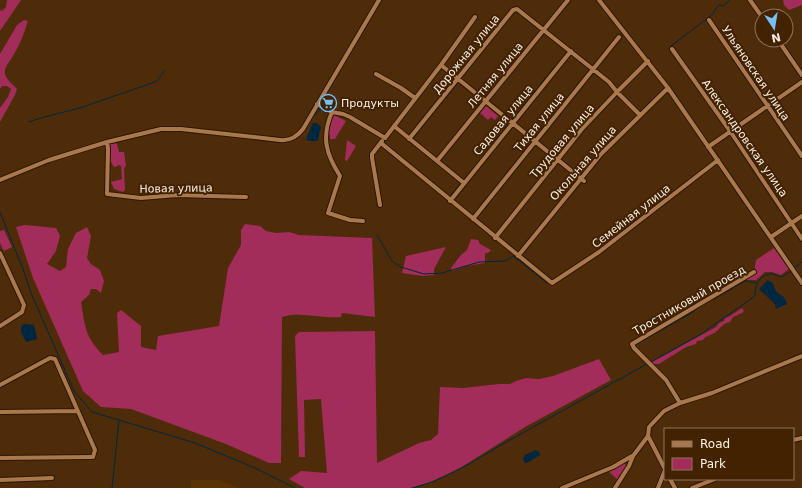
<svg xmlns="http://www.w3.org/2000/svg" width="802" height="488" font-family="'DejaVu Sans',sans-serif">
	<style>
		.built { fill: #5a3309 }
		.green { fill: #a22c5a }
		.water { fill: #002740 }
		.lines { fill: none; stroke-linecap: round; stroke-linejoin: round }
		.stream { stroke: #002740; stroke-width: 1 }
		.minor-casing { stroke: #2e1601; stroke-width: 6 }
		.minor { stroke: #aa784d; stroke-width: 4 }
		.labels { text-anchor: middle; stroke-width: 4; stroke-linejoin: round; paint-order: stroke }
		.street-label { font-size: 11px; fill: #fbf0e7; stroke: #432200 }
		.poi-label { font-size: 11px; fill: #fbf0e7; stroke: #432200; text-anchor: start }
	</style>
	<rect width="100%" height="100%" fill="#4e2c09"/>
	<path class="built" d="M191 480H220L239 488H191Z"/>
	<path class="green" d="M7 0H21L0 31V10L2 11 6 7Z
		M783 0H802V5L789 10 784 5Z
		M24 20 28 21C24 34 19 47 11 59 8 64 4 68 5 74 7 81 13 84 17 89L15 95 0 122V108L8 97 11 89 7 86H2L0 89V54L17 25Z
		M486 106 498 116 495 120 491 117 488 120 480 113Z
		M334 115 346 121 335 139H330V135H328C328 128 330 121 334 115Z
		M347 140 356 146 347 161 345 160Z
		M115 143 117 144 119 152H124L126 166 124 168 125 190 123 192 114 189 111 182 122 179 121 166 119 165 115 167 113 166 112 163 110 161V144Z
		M245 224 260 226 266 231 276 233 289 232 299 235 372 238 375 317 342 313 341 317C321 319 300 311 282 317L281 463H269L226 444 131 409 101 407 83 391 33 278 16 227 25 225 56 228 60 236 56 251 47 264 60 271 66 267 68 249 76 233 87 227 91 236 87 258 91 264 100 270 104 281 101 293 96 289H91L89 295 81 302C85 326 85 337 103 355L119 352 117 313 121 310 141 326V347L156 350 158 336 219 326 228 268 241 245V230Z
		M4 230 12 247 4 251 0 243V231Z
		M471 239 478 240 480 244 491 250 488 253H485V263L466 266 452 271 451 268 460 256 467 250Z
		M446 247 434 269V275L423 276 402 273 406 256Z
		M774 248 789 269 781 275 772 272H765L756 280H744L754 273 756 260Z
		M742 308 744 311 742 313 733 317 730 322C724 323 721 327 717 331 713 335 706 335 703 340L697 341 696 344 686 347 659 364H652V362L716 327 719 323 724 321 725 318 730 316Z
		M375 331 377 463 419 443 431 440 438 434 440 387 463 388 499 384H510L516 381 526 378 539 379 553 376 599 359 611 380 525 427 457 470 428 483 410 488H305L289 479 301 471 327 473 321 399 304 400 305 457H299L295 336 299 332Z
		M620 464H625L627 467 618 480 608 471Z"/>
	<path class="water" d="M313 123H316L321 127 318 140 315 141H308L306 139Z
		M768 280C775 283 773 286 776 291 781 297 784 294 787 304L776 309 775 304 759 289Z
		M24 324 34 325 37 339 26 342 21 332V327Z
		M536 450 539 452 540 455 527 463H525L523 459 525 455Z"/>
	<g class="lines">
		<path class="stream" d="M671 46 713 14 716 8 719 5 723 6 730 0
			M458 74 462 70
			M549 74 554 67
			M459 83 470 92
			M540 85 545 78
			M789 89 802 80
			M531 96 537 89
			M522 107 528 100
			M315 115 320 109 328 113
			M512 119 519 111
			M29 122 44 117 80 108 152 83 157 81 165 70
			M502 133 509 124
			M413 140V138L456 85
			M493 143 499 136
			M484 155 490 148
			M451 175 461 183 451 195
			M0 212 23 269 31 293 74 391 92 412 195 443 255 468 295 488
			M377 235 392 261 401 267 424 274 442 273 479 262 505 261 513 256 547 283
			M794 268 802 262
			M714 299 745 281 757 283
			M635 345 695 311
			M651 362 701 334 755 296C755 286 759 273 773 274 776 275 779 277 782 277L791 271
			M112 488 119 420
			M413 488 435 481 469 464 508 441 647 364"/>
		<g class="minor-casing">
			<path id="minor" d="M599 0 668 88 802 283
				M750 0 762 17
				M709 20 802 156
				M778 40 802 75
				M672 49 730 131 802 239
				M441 65 584 181
				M376 74 401 88 415 98
				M317 104 332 112 343 114 350 117 385 138 441 65 475 17
				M332 112C321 137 326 154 340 176L328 213 350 220 363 221
				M394 126 464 183
				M409 139 513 10 517 9 609 82 617 92 640 115
				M107 142 108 149 107 194 141 198 177 195 246 197
				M381 143 552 283 599 252 718 160
				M708 147 802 82
				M437 161 568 0
				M0 180 49 160 107 142 161 129H181L280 140C290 141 297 137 303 129L379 0
				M450 201 571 51
				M380 205 372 158V154L382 141
				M473 219 619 37
				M771 237 802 216
				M495 238 582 129 617 92 648 61
				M0 253 24 305 22 312 0 326
				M518 256 601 154 668 88
				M0 385 50 358 55 359 95 450 93 457H90L0 458
				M680 403 666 380 634 348 632 344 754 272
				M0 412 78 411
				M648 436 665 469
				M793 440 802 438
				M670 479 675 488
				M0 480 52 478
				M562 488 613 467 632 456
				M615 488 629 466 633 456 648 436 649 427 664 411 680 403 712 393 802 356
				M658 488 665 470
				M692 488 715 479"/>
		</g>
		<use href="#minor" class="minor"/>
	</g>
	<defs>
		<g id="supermarket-ring" transform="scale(0.9)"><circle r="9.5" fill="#432200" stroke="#75c0f6" stroke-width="1.5"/><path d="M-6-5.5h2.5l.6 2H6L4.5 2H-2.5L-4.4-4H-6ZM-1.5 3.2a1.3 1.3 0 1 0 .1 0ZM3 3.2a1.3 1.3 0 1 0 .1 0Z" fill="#75c0f6"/></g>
	</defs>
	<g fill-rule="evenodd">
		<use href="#supermarket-ring" x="328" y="103"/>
	</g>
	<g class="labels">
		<g class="street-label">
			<text transform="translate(466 54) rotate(-51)" y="4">Дорожная улица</text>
			<text transform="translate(756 73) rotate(56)" y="4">Ульяновская улица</text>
			<text transform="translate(495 75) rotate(-51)" y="4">Летняя улица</text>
			<text transform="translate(503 120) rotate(-51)" y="4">Садовая улица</text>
			<text transform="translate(539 122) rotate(-51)" y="4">Тихая улица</text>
			<text transform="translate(745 138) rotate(55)" y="4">Александровская улица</text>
			<text transform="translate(562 141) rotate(-50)" y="4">Трудовая улица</text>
			<text transform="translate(583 163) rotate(-49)" y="4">Окольная улица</text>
			<text transform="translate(176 188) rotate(-1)" y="4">Новая улица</text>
			<text transform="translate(631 216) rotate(-38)" y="4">Семейная улица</text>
			<text transform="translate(689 300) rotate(-30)" y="4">Тростниковый проезд</text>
		</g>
		<g class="poi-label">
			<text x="341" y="107">Продукты</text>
		</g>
	</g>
	<rect x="664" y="428" width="130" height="52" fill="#432200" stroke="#8d745c"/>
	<rect x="672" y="441" width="20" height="6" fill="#aa784d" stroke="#8d745c"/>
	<text x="700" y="448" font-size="12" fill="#fbf0e7">Road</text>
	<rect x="672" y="458" width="20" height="12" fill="#a22c5a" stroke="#8d745c"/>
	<text x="700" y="468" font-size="12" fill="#fbf0e7">Park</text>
	<g transform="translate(774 28) rotate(168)"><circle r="19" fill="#432200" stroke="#8d745c"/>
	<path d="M0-3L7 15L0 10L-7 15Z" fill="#75c0f6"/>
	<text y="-6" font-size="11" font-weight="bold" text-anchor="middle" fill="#fbf0e7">N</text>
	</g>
</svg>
